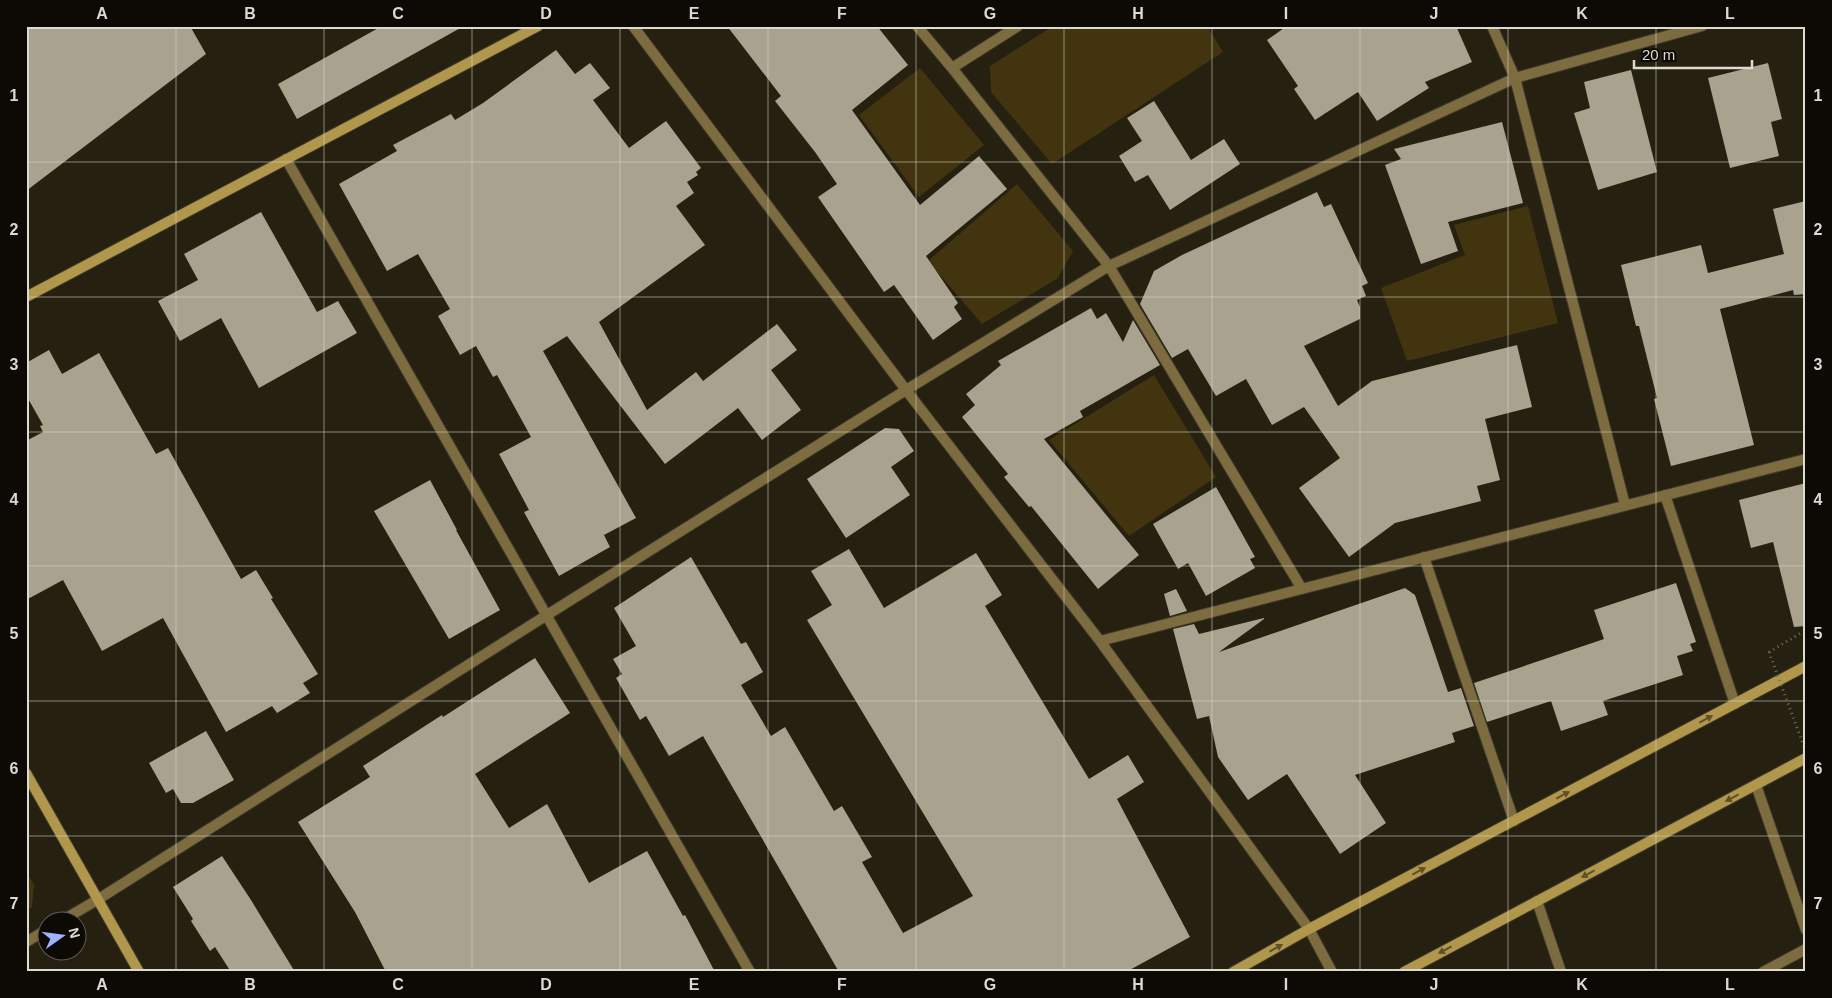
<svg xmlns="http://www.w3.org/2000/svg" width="1832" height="998" font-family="Arial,sans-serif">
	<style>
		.green { fill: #41340e }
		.building { fill: #a9a28e }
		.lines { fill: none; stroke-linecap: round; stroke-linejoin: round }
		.street-casing { stroke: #403a2c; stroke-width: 12 }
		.secondary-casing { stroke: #403a2c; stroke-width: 12 }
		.path { stroke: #726d60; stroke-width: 3; stroke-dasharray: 1 4; stroke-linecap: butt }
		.street { stroke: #7c6c3f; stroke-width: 10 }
		.secondary { stroke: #b1974c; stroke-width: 10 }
		.path-bridge { stroke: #726d60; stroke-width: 3; stroke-dasharray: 1 4; stroke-linecap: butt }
		.oneway { fill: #5f5028 }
		.grid { fill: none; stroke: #dddad0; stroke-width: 1; stroke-opacity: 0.55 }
		.neatline { fill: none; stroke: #dddad0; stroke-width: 2 }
		.grid-label { font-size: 16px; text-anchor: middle; font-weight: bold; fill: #dddad0 }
	</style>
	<rect width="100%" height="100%" fill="#262011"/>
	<path class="green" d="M1053 26H1207L1223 52 1052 164 991 92 990 66Z
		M920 68 984 145 919 197 859 115Z
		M1017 184 1073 251 1058 278 982 324 928 261Z
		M1528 206 1558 323 1407 361 1381 288 1465 255 1454 225Z
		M1154 375 1216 477 1129 536 1049 440Z
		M26 871 34 885 32 907 26 911Z"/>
	<path class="building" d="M26 26H190L206 54 26 191Z
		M382 26H464L297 119 278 84Z
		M727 26H877L908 65 852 110 920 205 979 156 1007 189 926 256 958 303 954 307 962 319 933 340 894 285 884 292 818 197 837 184 815 152 775 101 781 96Z
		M1287 26H1456L1472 62 1425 82 1429 88 1377 121 1358 92 1315 120 1294 89 1298 86 1267 40Z
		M556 50 575 74 590 63 610 88 593 100 629 148 666 121 701 168 696 172 698 175 687 182 694 193 676 206 705 245 599 322 647 410 696 372 703 381 777 324 797 350 771 370 801 410 762 440 738 408 665 464 567 336 543 351 636 518 604 535 610 547 559 576 524 512 529 510 499 454 531 437 497 375 493 377 476 346 460 355 438 316 450 309 418 254 387 271 339 184 397 151 393 145 451 114 455 120 483 103Z
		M1768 63 1782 119 1771 122 1779 156 1730 168 1708 78Z
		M1631 70 1657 172 1598 190 1574 113 1590 108 1584 82Z
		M1154 101 1191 160 1224 139 1240 164 1170 210 1148 175 1135 182 1119 156 1142 141 1127 118Z
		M1502 122 1523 203 1448 222 1458 251 1421 264 1385 165 1401 159 1394 149Z
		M1317 192 1324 207 1331 204 1368 283 1362 286 1366 296 1357 300 1360 307V319L1304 346 1338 406 1372 381 1517 345 1532 407 1485 419 1500 480 1477 486 1481 501 1395 523 1349 557 1299 488 1340 458 1304 407 1272 425 1246 379 1216 396 1188 349 1172 358 1140 304 1154 271 1182 255Z
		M1806 201V294L1794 295 1793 290 1720 309 1754 445 1671 466 1654 399 1657 398 1639 326H1636L1621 265 1701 245 1708 273 1784 254 1773 209Z
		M261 212 317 312 338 301 357 333 259 388 221 318 180 341 158 301 198 280 184 254Z
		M1091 308 1097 319 1106 313 1123 342 1133 320 1160 365 1080 411 1083 417 1044 439 1139 555 1098 589 1031 506 1029 507 1004 477 1008 474 962 417 975 405 966 394 1001 365 998 361Z
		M49 350 62 374 99 353 156 454 168 448 241 579 256 570 273 598 271 599 318 674 303 683 310 693 277 713 272 706 226 732 163 618 102 651 63 580 26 600V441L43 432 40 426 43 425 26 395V363Z
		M885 428 899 429 914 451 891 467 910 495 846 538 807 479Z
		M430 480 457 530H456L500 610 449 639 374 511Z
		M1806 483V626L1794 627 1773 542 1751 548 1739 500Z
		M1216 487 1255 557 1250 559 1255 568 1206 596 1188 563 1178 569 1153 524Z
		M849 549 884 608 976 553 1002 595 985 606 1089 779 1128 755 1144 782 1117 799 1190 937 1126 972H839L703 736 669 756 646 716 640 720 616 678 622 674 613 659 636 646 614 608 691 557 741 644 746 642 763 672 741 685 771 736 785 727 834 811 842 806 872 857 862 862 903 933 973 896 807 620 832 605 811 571Z
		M1676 583 1696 642 1690 644 1693 651 1677 656 1683 675 1603 701 1608 715 1561 731 1551 701 1487 722 1474 683 1604 639 1594 610Z
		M1405 588 1415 595 1448 692 1461 688 1474 726 1452 733 1455 742 1355 775 1386 823 1340 854 1287 774 1248 800 1218 757 1209 716 1197 719 1173 629 1194 624 1199 634 1264 618V619L1219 652Z
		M1176 589 1187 611 1170 616 1164 594Z
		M535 658 570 713 475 774 509 828 547 804 589 883 647 851 683 916 685 915 715 972H386L355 912 298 822 370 777 363 766 442 715 443 717Z
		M206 731 234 780 193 803H181L173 789 166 793 149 763Z
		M222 856 251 900 295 972H231L215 947 210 951 191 921 193 919 173 887Z"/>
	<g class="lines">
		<g class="street-casing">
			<path id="street" d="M633 26 906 390 1100 641 1309 929 1332 972
				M917 26 952 68 1109 266 1302 589
				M1492 26 1515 78 1625 505
				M952 68 1018 26
				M286 159 750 972
				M1665 495 1735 704
				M1424 557 1514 821
				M1100 641 1806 459
				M1756 785 1806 930
				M1537 901 1561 972
				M63 920 97 900 547 615 906 390 1109 266 1515 78 1702 26
				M26 942 48 929
				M1763 972 1806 949"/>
		</g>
		<g class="secondary-casing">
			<path id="secondary" d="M26 297 538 26
				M26 773 139 972
				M1233 972 1309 929 1806 666
				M1404 972 1806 758"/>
		</g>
		<path class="path" d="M1769 652 1806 630"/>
		<use href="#street" class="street"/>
		<use href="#secondary" class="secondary"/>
		<path class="path-bridge" d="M1769 652 1806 752"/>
	</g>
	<defs><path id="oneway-solid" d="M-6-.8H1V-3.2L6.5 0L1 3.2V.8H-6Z" transform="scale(1.25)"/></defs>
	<g class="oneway">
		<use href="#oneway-solid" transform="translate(1706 719) rotate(-28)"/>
		<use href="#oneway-solid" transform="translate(1563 795) rotate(-28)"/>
		<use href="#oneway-solid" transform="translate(1732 798) rotate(152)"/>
		<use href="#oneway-solid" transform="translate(1419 871) rotate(-28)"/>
		<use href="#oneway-solid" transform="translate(1588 874) rotate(152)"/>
		<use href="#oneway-solid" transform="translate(1276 948) rotate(-29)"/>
		<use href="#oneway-solid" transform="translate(1445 950) rotate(152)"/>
	</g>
	<path class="grid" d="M176 26V972M324 26V972M472 26V972M620 26V972M768 26V972M916 26V972M1064 26V972M1212 26V972M1360 26V972M1508 26V972M1656 26V972M26 162H1806M26 297H1806M26 432H1806M26 566H1806M26 701H1806M26 836H1806"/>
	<rect width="1832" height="998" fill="none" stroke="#0d0a05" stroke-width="55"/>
	<g transform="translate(62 936) rotate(76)"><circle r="24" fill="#0d0a05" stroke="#605d56"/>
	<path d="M0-4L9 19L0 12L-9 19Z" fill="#9db4fd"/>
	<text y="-8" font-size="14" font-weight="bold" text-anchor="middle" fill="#dddad0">N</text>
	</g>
	<path d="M1634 60v8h118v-8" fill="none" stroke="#dddad0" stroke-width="2.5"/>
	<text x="1642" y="60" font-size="15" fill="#dddad0" stroke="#0d0a05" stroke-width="4" paint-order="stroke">20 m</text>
	<rect x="28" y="28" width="1776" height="942" class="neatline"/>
	<g class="grid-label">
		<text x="102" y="19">A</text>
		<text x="250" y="19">B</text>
		<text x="398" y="19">C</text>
		<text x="546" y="19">D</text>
		<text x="694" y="19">E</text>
		<text x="842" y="19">F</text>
		<text x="990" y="19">G</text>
		<text x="1138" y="19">H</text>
		<text x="1286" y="19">I</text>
		<text x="1434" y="19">J</text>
		<text x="1582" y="19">K</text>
		<text x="1730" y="19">L</text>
		<text x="14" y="101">1</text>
		<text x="1818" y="101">1</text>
		<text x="14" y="235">2</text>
		<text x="1818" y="235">2</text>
		<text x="14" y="370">3</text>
		<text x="1818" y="370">3</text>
		<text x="14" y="505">4</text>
		<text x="1818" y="505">4</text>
		<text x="14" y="639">5</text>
		<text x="1818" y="639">5</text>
		<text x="14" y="774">6</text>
		<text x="1818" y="774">6</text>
		<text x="14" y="909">7</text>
		<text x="1818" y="909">7</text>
		<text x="102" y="990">A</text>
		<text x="250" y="990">B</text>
		<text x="398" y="990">C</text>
		<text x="546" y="990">D</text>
		<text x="694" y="990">E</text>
		<text x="842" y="990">F</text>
		<text x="990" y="990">G</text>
		<text x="1138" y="990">H</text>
		<text x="1286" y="990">I</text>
		<text x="1434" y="990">J</text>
		<text x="1582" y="990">K</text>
		<text x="1730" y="990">L</text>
	</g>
</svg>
